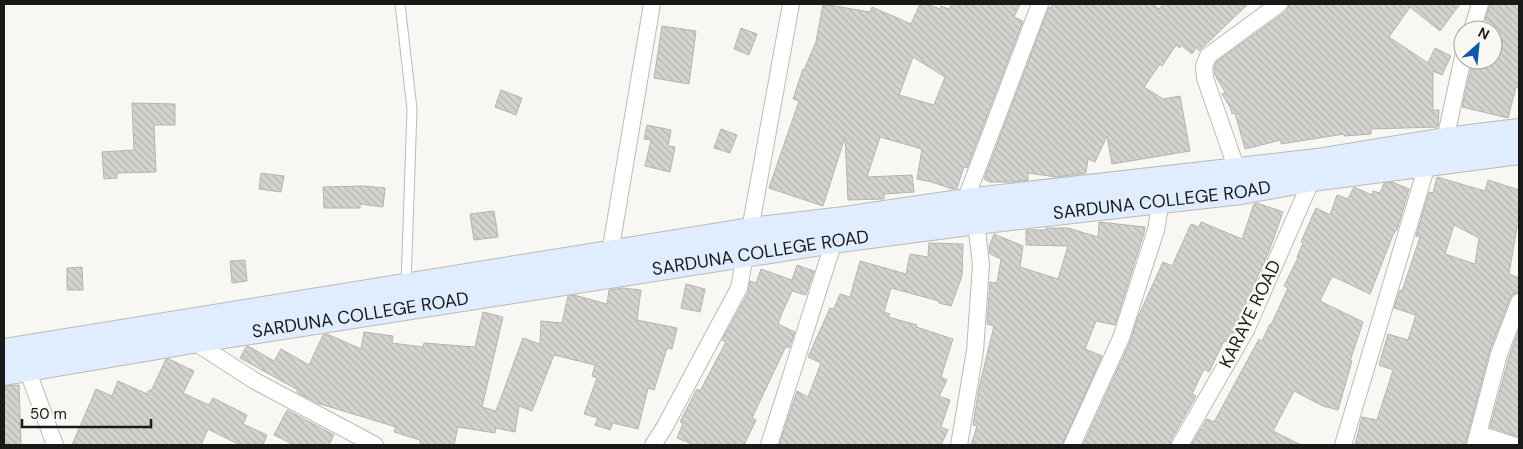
<svg xmlns="http://www.w3.org/2000/svg" width="1523" height="449" font-family="'DM Sans',sans-serif">
	<style>
		.building { fill: url(#building-back-hatch); stroke: #b6b4b0; fill-rule: evenodd }
		.lines { fill: none; stroke-linecap: round; stroke-linejoin: round }
		.lane-casing { stroke: #bcbab6; stroke-width: 11 }
		.street-casing { stroke: #bcbab6; stroke-width: 18 }
		.secondary-casing { stroke: #bcbab6; stroke-width: 26 }
		.lane { stroke: #fff; stroke-width: 9 }
		.street { stroke: #fff; stroke-width: 16 }
		.secondary { stroke: #e0edff; stroke-width: 24 }
		.labels { text-anchor: middle; stroke-width: 5; stroke-linejoin: round; paint-order: stroke }
		.street-label { font-size: 18px; fill: #1a1918; stroke: #f9f7f3 }
	</style>
	<defs>
		<pattern id="building-back-hatch" width="6" height="6" patternUnits="userSpaceOnUse" patternTransform="scale(1.25)"><rect width="6" height="6" fill="#d5d3cf"/><path d="M-1 5l2 2M0 0l6 6M5-1l2 2" fill="none" stroke="#b6b5b1"/></pattern>
	</defs>
	<rect width="100%" height="100%" fill="#f9f7f3"/>
	<path class="building" d="M823 4 870 12 872 7 911 24 920 4H927L940 9 941 6 949 9 952 4H1020L1014 17 1023 21 967 168 964 167 957 188 952 189 932 182 917 179 922 149 880 137 867 177 912 175 914 192 884 194V199L848 200 845 137 823 206 769 188 799 101 793 99 803 69 804 70 816 42ZM913 57 945 77 934 105 899 95Z
		M1053 4H1152L1159 9 1163 4H1248L1199 51 1197 47 1192 54 1181 45 1180 48 1176 45 1162 66 1160 64 1144 87 1163 99 1180 96 1190 151 1112 164 1107 136 1095 162 1088 159 1086 173 1057 177 1028 173V180L1012 182H990L984 179 1049 7 1051 8Z
		M1289 4H1460L1440 31 1410 7 1389 37 1428 63 1435 48 1451 56 1442 75 1433 71V110H1439L1438 127 1371 129V134L1344 136V134L1281 144V140L1245 149 1235 113 1232 114 1230 107 1222 94 1225 92 1215 75 1214 68 1216 62 1285 12 1288 8Z
		M1490 4H1519V88L1516 87 1508 118 1462 107 1473 60H1493V24L1485 20Z
		M662 26 696 31 689 84 654 78Z
		M741 28 757 34 749 55 734 49Z
		M501 90 522 98 516 115 495 107Z
		M132 103 175 104V125H154L156 172 117 173V178L104 179 102 152 134 150Z
		M647 125 671 130 668 146 675 147 670 172 645 166 651 140 644 139Z
		M721 129 737 135 730 153 714 148Z
		M261 173 284 176 281 192 259 189Z
		M1437 177 1485 191 1488 180 1519 190V228L1517 227 1509 274 1519 278V292L1513 294 1510 298 1490 350 1465 445H1355L1362 417 1377 420 1393 370 1379 365 1388 334 1408 340 1416 315 1394 308 1400 290 1402 291 1420 237 1416 236 1429 192 1433 193ZM1454 225 1479 238 1475 264 1445 254Z
		M1392 182 1409 189 1397 230H1396L1393 235 1370 294 1332 276 1320 301 1363 322 1350 361H1352L1338 410 1323 406 1294 391 1273 431 1301 445H1191L1207 419 1214 422 1259 339 1262 341 1270 324 1271 325 1288 288 1284 286 1298 258 1297 257 1303 243 1301 242 1316 208 1330 215 1337 195 1348 199 1354 187 1372 195 1373 191 1380 193 1384 183Z
		M363 186 385 188 383 207 360 204V208H324L323 187Z
		M1257 203 1283 212 1268 254 1232 335 1227 343 1224 341 1209 372 1204 369 1192 394 1196 396 1171 440 1170 445H1083L1130 342 1138 317 1163 262 1172 266 1191 224 1199 227 1201 222 1242 239 1254 204Z
		M494 211 498 237 474 240 470 214Z
		M1099 222 1145 227 1144 233 1115 325 1096 321 1085 349 1102 356 1062 445H971L977 426 973 425 979 388 994 326 987 324 990 282 997 283 1001 259 990 254 989 247 994 234 1023 246 1020 267 1058 279 1068 246 1026 245V230H1046V228H1068L1098 237Z
		M929 243 963 244 962 276 951 306 939 303V301L891 288 884 312 890 314 888 317 917 325 916 327 953 339 941 377 947 380 939 396 950 400 941 427 948 430 941 445H779L797 391 808 397 821 363 808 357 830 308 834 309 840 294 850 297 860 261 906 274 910 254 928 257Z
		M245 260 247 281 232 283 230 261Z
		M797 265 814 271 806 295 792 291 782 313 778 324 795 332 789 348 786 346 752 418 756 420 744 445H695L677 438 683 423 680 422 697 389 700 391 726 342 722 340 748 293 750 281 756 283 761 269 792 280Z
		M82 267 83 290H67V268Z
		M686 284 705 289 700 312 681 308Z
		M623 288 641 290 637 320 677 328 672 349 667 348 654 390 648 388 638 429 613 423 610 430 595 425 598 418 584 414 597 378 592 376 595 365 554 355 532 411 519 406 515 432 496 428 495 433 458 427 454 445H427L420 443V440L394 432 396 427 317 403 297 392 298 390 240 358 246 347 248 346 274 361 281 349 309 365 323 335 327 334 361 349 364 332 393 336 392 343 423 347 424 343 475 347 483 312 503 317 482 407 496 411 523 338 540 344 541 321 562 323 568 296 574 295 607 304 609 290Z
		M1519 329V437L1490 427 1509 357Z
		M166 359H169L194 371 183 393 209 405 213 398 247 415 243 424 267 435 263 445H240L208 429 201 445H72L96 389 112 396 118 381 147 394 149 390 151 391Z
		M19 385 21 445H4V386Z
		M287 410 334 435 329 445H294L274 435Z"/>
	<g class="lines">
		<g class="lane-casing">
			<path id="lane" d="M400 4 412 109 406 285"/>
		</g>
		<g class="street-casing">
			<path id="street" d="M1472 30 1480 4
				M1445 140 1463 57
				M1237 170 1205 78 1204 66 1208 56 1279 4
				M965 201 1040 4
				M750 230 791 4
				M610 253 652 4
				M193 341 255 381 375 445
				M27 369 55 445
				M1479 434 1513 445
				M653 445 664 428 739 288 745 255
				M769 445 834 241
				M959 445 975 351 981 265 976 222
				M1072 445 1121 338 1156 230 1161 201
				M1180 445 1246 330 1312 179 1314 171
				M1343 445 1427 165
				M1475 445 1499 354 1519 302"/>
		</g>
		<g class="secondary-casing">
			<g id="secondary">
				<path d="M4 351 750 230 836 220 965 201 1317 161 1445 140 1519 131"/>
				<path id="s1" d="M4 373 193 341 834 241 976 222 1241 192 1312 179 1519 152"/>
			</g>
		</g>
		<use href="#lane" class="lane"/>
		<use href="#street" class="street"/>
		<use href="#secondary" class="secondary"/>
	</g>
	<g class="labels">
		<g class="street-label">
			<text dy="6" stroke="none"><textPath href="#s1" startOffset="1171">SARDUNA COLLEGE ROAD</textPath></text>
			<text dy="6" stroke="none"><textPath href="#s1" startOffset="766">SARDUNA COLLEGE ROAD</textPath></text>
			<text transform="translate(1250 314) rotate(-64)" y="6">KARAYE ROAD</text>
			<text dy="6" stroke="none"><textPath href="#s1" startOffset="361">SARDUNA COLLEGE ROAD</textPath></text>
		</g>
	</g>
	<rect width="1523" height="449" fill="none" stroke="#1a1918" stroke-width="10"/>
	<g transform="translate(1478 45) rotate(27)"><circle r="24" fill="#f9f7f3" stroke="#a09e9b"/>
	<path d="M0-4L9 19L0 12L-9 19Z" fill="#0e59a8"/>
	<text y="-8" font-size="14" font-weight="bold" text-anchor="middle" fill="#1a1918">N</text>
	</g>
	<path d="M22 419v8h129v-8" fill="none" stroke="#1a1918" stroke-width="2.5"/>
	<text x="30" y="419" font-size="15" fill="#1a1918" stroke="#f9f7f3" stroke-width="4" paint-order="stroke">50 m</text>
</svg>
